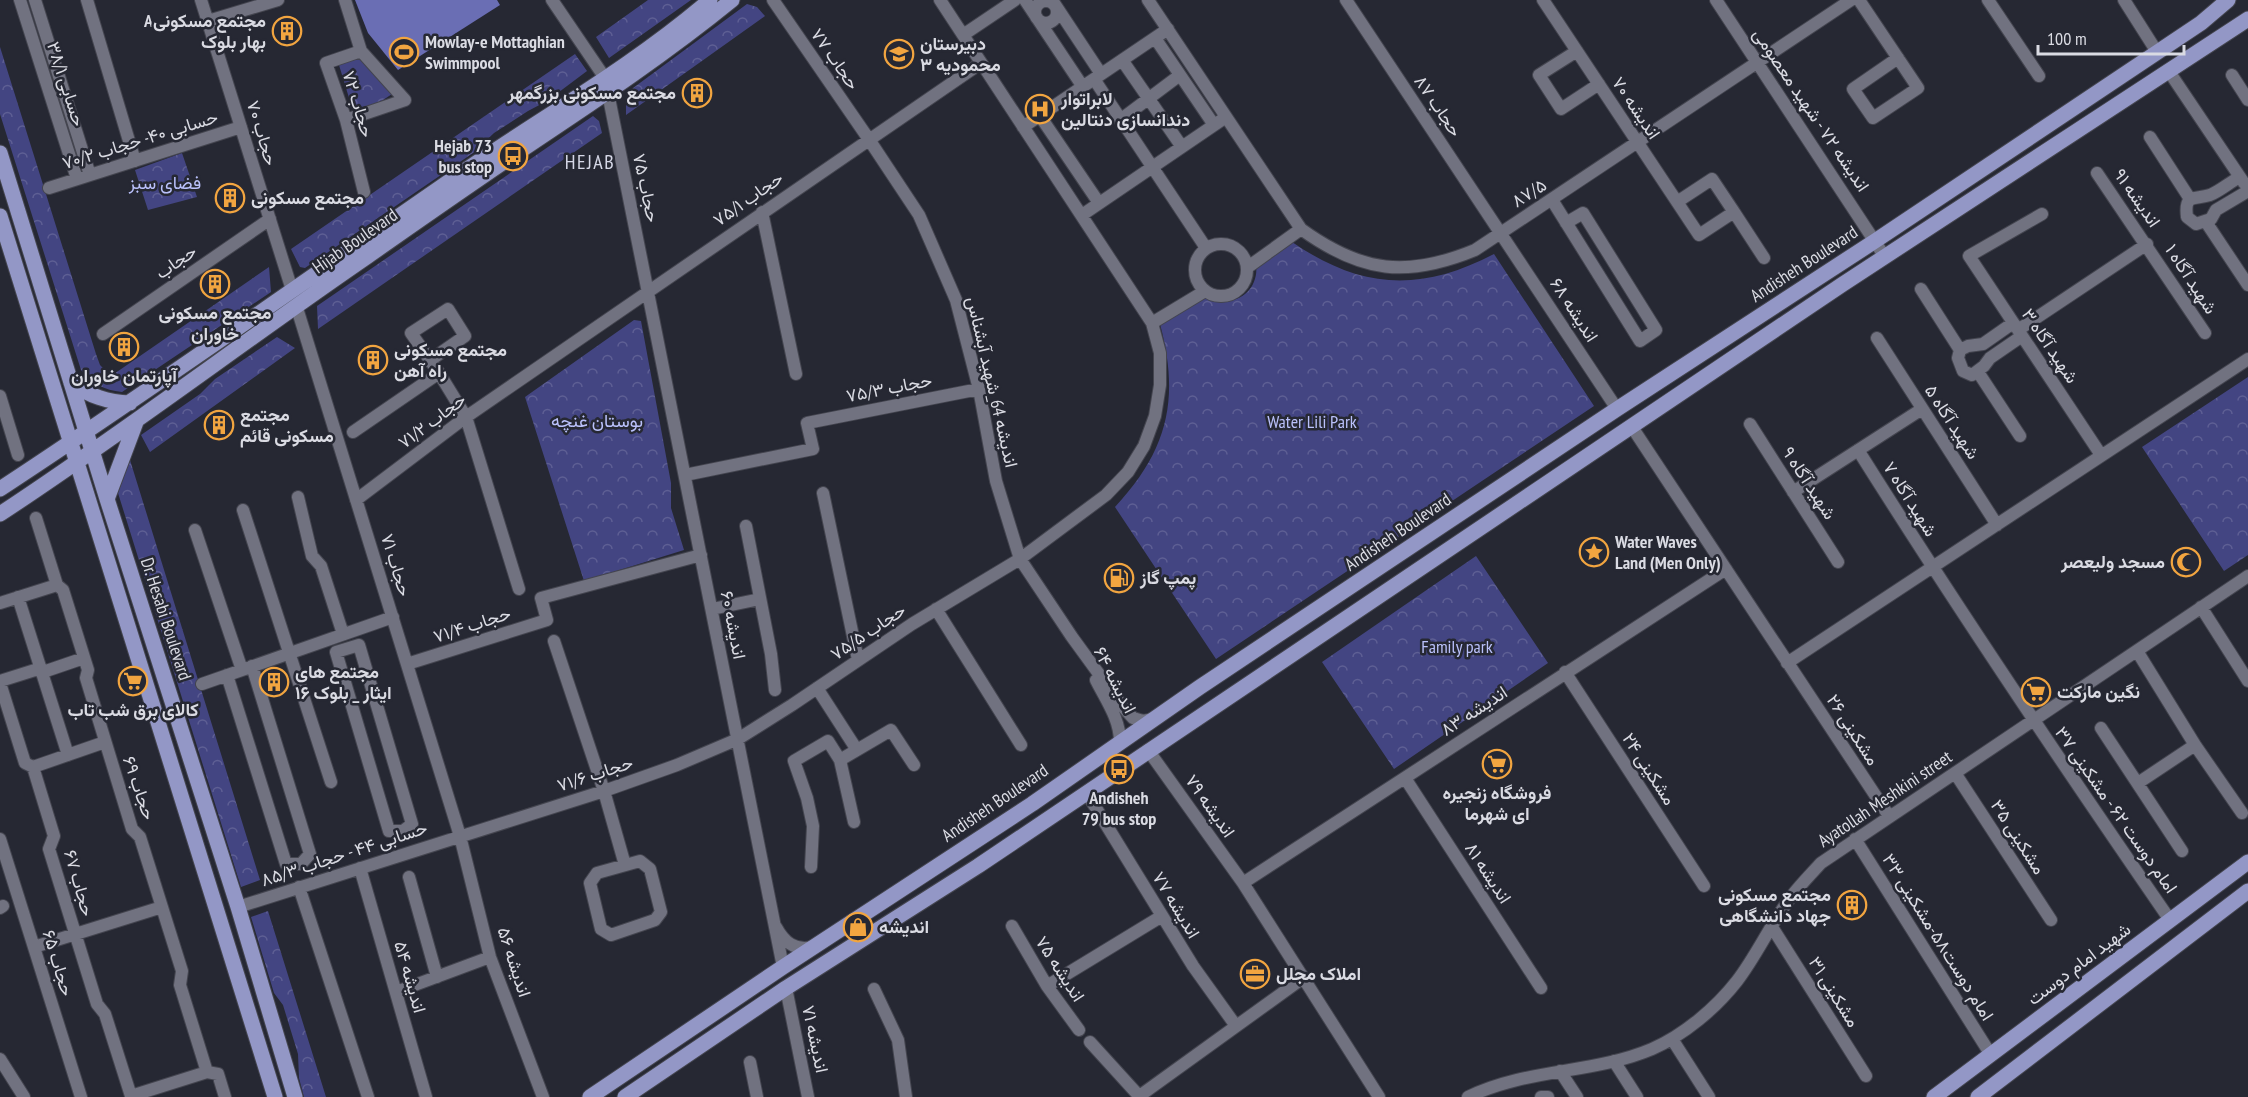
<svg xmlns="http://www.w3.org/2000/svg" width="2248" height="1097" font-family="'PT Sans Narrow',Vazirmatn,sans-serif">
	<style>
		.forest { fill: url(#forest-crowns) }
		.water { fill: #6a6eb4 }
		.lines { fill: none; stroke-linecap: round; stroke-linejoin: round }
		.minor-casing { stroke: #44454f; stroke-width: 14 }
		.major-casing { stroke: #44454f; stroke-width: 17 }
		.minor { stroke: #717280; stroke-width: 12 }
		.major { stroke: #9397c6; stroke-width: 15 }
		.labels { text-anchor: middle; stroke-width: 5; stroke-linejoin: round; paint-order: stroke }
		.poi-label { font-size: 18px; font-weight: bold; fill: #dadbe3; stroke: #262833; text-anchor: start }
		.street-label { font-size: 18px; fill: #dadbe3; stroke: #262833 }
		.park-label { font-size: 18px; fill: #bac1fb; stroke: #262833 }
		.neighbourhood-label { font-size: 20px; letter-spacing: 1.5px; fill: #d6d8e7; stroke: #262833 }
	</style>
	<defs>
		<pattern id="forest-crowns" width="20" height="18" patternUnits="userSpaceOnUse" patternTransform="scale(1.5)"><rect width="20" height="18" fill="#434582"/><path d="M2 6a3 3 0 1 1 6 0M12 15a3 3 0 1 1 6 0" fill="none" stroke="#5e5f94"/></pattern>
	</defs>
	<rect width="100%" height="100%" fill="#262833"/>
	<path class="forest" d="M648 0H691L609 58 596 37Z
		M747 4 757 7 765 16 626 115V103L629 91Z
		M0 47 96 354 100 365 111 376 269 267 271 292 122 392C104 390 92 384 81 370L0 114Z
		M575 54 587 71 547 101 528 111 494 133 473 153 305 268 300 267 291 249Z
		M361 57 392 94 374 106 353 111 339 65Z
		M593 116 599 121 602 133 318 329 317 306Z
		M182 153 197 197 148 210 135 170Z
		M1292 242C1361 289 1419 293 1494 254L1594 406 1216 659 1115 507C1168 450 1180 399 1160 324L1207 295C1231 311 1260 293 1256 264Z
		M634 320 641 321 671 483V508L684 550 584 581 525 397Z
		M277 337 295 348 150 452 141 435 200 394 215 379Z
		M2248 377V555L2224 571 2142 447Z
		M130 460 260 880 241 887 118 493Z
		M1476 556 1548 663 1394 769 1322 662Z
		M268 911 326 1097H304L299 1078 298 1054 283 1005 274 993 251 917Z"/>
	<path class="water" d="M355 0H497L500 5 398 70 368 33Z"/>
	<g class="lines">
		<g class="minor-casing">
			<path id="minor" d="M20 0 77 179
				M35 0 90 175
				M87 0 135 161
				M201 0 292 290
				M345 0 361 51 405 100 346 120
				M552 0 605 78
				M773 0 868 138 919 215 956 300 979 389 996 481 1020 559 1072 637 1123 707 1133 718 1143 721 1153 719
				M1025 0 1083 87
				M1052 0 1101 74
				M1148 0 1301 229C1362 273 1407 278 1475 250L1851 0
				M1346 0 1617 409
				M1543 0 1699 235 1734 212 1712 179 1677 202
				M1716 0 1885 257
				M1859 0 1918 88 1873 118 1853 89 1898 58
				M1988 0 2039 76
				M2124 0 2157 52
				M1035 12a11 11 0 1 1 22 0a11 11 0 1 1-22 0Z
				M208 21 278 0
				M963 35 1015 0
				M1155 38 1214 125
				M361 51 326 63 346 120 364 192
				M1577 51 1539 75 1561 109 1599 84
				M1122 60 1182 147
				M2168 70 2244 183
				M2232 75 2248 100
				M1094 79 1206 248
				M608 93 783 967
				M1040 116 1099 203
				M1120 120 1180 75
				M1023 127 1168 29
				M2150 137 2190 199
				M2097 173 2205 333
				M2240 177C2230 182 2220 191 2210 195 2194 200 2184 193 2187 217L2196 224 2211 219 2216 210 2248 191
				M49 188 241 127
				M1552 200 1640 341 1656 330 1583 213 1566 223
				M762 212 796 374
				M1734 212 1764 258
				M2042 214 1969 256 2101 455
				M1082 215 1226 117
				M2206 222 2248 285
				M1195 270a26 26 0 1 1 52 0a26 26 0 1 1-52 0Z
				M1248 267 1301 229
				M1921 289 1960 350
				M296 305 460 836 490 957 543 1097
				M1152 323 1205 291
				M2013 323 1983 344 1968 346 1960 350 1958 358 1963 371 1972 375 1984 366 1990 358 2022 336
				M2018 330 2147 244
				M103 334 270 219
				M1877 338 1997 525
				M429 361 465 336 448 309 411 333 439 373
				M1978 372 2020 436
				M0 396 18 455
				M1750 424 1838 562
				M1632 427 1889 816
				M353 432 439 373 466 417 519 589
				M1858 450C1958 609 2063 765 2170 920
				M685 475 813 449 807 423 979 389
				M1793 492 1922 409
				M823 493 858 660
				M298 497 312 556 321 566 343 634
				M356 500 466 417 981 63
				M243 510 331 782
				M36 518 57 585 63 590 88 670 86 678 132 829 140 837 182 971 180 985 207 1072
				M746 526 771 654 775 690
				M195 530 242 670
				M18 597 68 755
				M0 603 57 585
				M2201 607 2248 681
				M712 609 760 599
				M936 609 1021 745
				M554 641 604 791 625 865
				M359 645 412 824 403 831H389L336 652Z
				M2137 651 2195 745 2242 813
				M1787 663 2248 359
				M407 664 547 620 541 598 701 555
				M1565 672 1704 886
				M227 675 286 864H301L310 854 252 666
				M1096 680C1106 700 1120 719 1120 742
				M0 681 35 670 46 671 84 658
				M0 683 25 763 33 767 54 836 49 849 97 1004 105 1014 131 1096
				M202 684 393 617
				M817 688 857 750
				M2101 728 2182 851
				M1148 750 1243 883 1379 1097
				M840 760 891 730 914 765
				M33 767 105 742
				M1955 773 2051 920
				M1405 778 1541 988
				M2138 783 2195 745
				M1091 800 1193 966 1236 1026
				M0 839 81 1097
				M1855 839 1991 1055
				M640 861 650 869 661 912 655 920 611 935 601 929 590 883 597 873Z
				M811 867 813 826 807 798 794 761 828 741 840 760 854 822
				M360 868 426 1097
				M409 877 437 977
				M1243 883 1726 569
				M299 887 368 1097
				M238 907 604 791 677 765 738 739 792 705 912 624 1020 559 1106 495 1128 472 1144 446 1155 416 1160 385V353L1152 323 940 0
				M0 908 3 906
				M1012 926 1047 986 1079 1030
				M776 927C784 942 795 951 812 947
				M1772 927 1866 1076
				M34 947 162 907
				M1047 986 1162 916
				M786 988 808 1097
				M874 989 898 1040 906 1097
				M396 992 490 957
				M1672 1039 1709 1097
				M1090 1042 1140 1097
				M0 1059 24 1097
				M1614 1061 1637 1097
				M750 1062 757 1097
				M1560 1071 1577 1097
				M207 1072 218 1074 225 1097
				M131 1096 207 1072
				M1138 1097 1303 978
				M1468 1097C1528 1068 1593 1074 1652 1049 1684 1035 1716 1008 1737 981 1757 955 1771 923 1791 897 1800 885 1811 874 1821 863L2248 576
				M1541 1097H1548"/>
		</g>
		<g class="major-casing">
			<path id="major" d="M0 153 107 499 238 907 295 1097
				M0 216 275 1097
				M71 383C90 396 107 402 130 403
				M0 489C154 388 305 281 457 176 541 118 632 67 710 0
				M107 499 136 422
				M0 514C125 432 244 341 368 256 421 219 475 181 529 145 598 99 667 53 732 0
				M590 1097 783 967 1032 804 1200 687 1617 409 1875 241 2201 23 2228 0
				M625 1097 786 988 978 866 1843 284 2248 19
				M1934 1097 2248 862
				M1978 1097 2248 891"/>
		</g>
		<use href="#minor" class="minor"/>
		<use href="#major" class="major"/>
	</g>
	<defs>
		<g id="building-ring" transform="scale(1.5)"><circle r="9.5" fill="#262833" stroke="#f2a540" stroke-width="1.5"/><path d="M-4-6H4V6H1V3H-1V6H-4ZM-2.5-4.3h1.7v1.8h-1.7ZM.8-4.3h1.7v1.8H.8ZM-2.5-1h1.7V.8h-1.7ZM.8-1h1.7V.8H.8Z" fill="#f2a540"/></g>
		<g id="stadium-ring" transform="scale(1.5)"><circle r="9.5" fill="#262833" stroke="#f2a540" stroke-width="1.5"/><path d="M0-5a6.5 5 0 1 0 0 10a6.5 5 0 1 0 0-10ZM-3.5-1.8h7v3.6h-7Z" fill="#f2a540"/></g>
		<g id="school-ring" transform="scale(1.5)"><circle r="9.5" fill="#262833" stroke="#f2a540" stroke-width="1.5"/><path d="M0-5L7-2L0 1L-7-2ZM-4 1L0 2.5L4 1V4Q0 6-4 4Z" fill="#f2a540"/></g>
		<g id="hospital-ring" transform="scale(1.5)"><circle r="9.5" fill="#262833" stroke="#f2a540" stroke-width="1.5"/><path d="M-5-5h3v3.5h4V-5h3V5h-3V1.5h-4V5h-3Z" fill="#f2a540"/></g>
		<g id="bus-ring" transform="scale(1.5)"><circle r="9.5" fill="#262833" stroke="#f2a540" stroke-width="1.5"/><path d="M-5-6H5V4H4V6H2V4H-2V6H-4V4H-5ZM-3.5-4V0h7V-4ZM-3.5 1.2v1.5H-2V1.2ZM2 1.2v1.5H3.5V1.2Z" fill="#f2a540"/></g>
		<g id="sight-ring" transform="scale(1.5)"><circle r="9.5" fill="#262833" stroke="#f2a540" stroke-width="1.5"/><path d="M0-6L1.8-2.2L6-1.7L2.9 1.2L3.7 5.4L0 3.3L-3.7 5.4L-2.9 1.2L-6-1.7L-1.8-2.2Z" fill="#f2a540"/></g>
		<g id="mosque-ring" transform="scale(1.5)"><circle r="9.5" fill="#262833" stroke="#f2a540" stroke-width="1.5"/><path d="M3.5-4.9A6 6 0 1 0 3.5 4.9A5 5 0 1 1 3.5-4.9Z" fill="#f2a540"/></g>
		<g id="fuel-ring" transform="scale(1.5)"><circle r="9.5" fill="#262833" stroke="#f2a540" stroke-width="1.5"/><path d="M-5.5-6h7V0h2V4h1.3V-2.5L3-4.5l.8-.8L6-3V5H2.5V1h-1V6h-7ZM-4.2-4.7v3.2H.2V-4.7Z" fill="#f2a540"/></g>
		<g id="supermarket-ring" transform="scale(1.5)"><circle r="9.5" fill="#262833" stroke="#f2a540" stroke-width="1.5"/><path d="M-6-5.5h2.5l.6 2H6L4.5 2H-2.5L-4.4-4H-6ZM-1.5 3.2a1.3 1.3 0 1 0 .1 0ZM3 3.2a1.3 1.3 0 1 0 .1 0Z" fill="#f2a540"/></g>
		<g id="shop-ring" transform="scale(1.5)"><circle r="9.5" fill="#262833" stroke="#f2a540" stroke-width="1.5"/><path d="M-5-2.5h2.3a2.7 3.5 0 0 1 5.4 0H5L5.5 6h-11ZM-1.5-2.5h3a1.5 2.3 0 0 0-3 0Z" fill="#f2a540"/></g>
		<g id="office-ring" transform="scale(1.5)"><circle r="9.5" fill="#262833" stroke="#f2a540" stroke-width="1.5"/><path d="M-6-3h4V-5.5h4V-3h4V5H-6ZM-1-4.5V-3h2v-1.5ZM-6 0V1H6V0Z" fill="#f2a540"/></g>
	</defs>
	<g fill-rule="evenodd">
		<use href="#building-ring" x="287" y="31"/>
		<use href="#stadium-ring" x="404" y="52"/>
		<use href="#school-ring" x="899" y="54"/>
		<use href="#building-ring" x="697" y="93"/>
		<use href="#hospital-ring" x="1040" y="109"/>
		<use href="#bus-ring" x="513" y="156"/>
		<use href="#building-ring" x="230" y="198"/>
		<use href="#building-ring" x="215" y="284"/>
		<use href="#building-ring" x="124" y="347"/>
		<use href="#building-ring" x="373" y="360"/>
		<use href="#building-ring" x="219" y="425"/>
		<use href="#sight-ring" x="1594" y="552"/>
		<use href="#mosque-ring" x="2186" y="562"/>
		<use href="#fuel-ring" x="1119" y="578"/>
		<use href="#supermarket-ring" x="133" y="681"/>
		<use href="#building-ring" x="274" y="682"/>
		<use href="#supermarket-ring" x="2036" y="692"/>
		<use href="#supermarket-ring" x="1497" y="764"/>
		<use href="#bus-ring" x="1119" y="769"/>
		<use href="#building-ring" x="1852" y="905"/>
		<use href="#shop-ring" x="858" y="927"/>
		<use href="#office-ring" x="1255" y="974"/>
	</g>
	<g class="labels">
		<g class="poi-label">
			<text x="266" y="27" text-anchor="end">Aمجتمع مسکونی<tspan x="266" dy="21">بهار بلوک</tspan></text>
			<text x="425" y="48">Mowlay-e Mottaghian<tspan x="425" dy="21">Swimmpool</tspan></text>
			<text x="920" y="50">دبیرستان<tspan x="920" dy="21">محمودیه ۳</tspan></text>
			<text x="676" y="99" text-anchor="end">مجتمع مسکونی بزرگمهر</text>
			<text x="1061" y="105">لابراتوار<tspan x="1061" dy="21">دندانسازی دنتالین</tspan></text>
			<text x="492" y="152" text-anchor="end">Hejab 73<tspan x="492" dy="21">bus stop</tspan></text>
			<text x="251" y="204">مجتمع مسکونی</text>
			<text x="215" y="319" text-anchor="middle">مجتمع مسکونی<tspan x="215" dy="21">خاوران</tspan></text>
			<text x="394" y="356">مجتمع مسکونی<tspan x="394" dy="21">راه آهن</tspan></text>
			<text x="124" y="382" text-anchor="middle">آپارتمان خاوران</text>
			<text x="240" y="421">مجتمع<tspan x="240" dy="21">مسکونی قائم</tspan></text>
			<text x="1615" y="548">Water Waves<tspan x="1615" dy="21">Land (Men Only)</tspan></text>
			<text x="2165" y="568" text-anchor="end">مسجد ولیعصر</text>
			<text x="1140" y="584">پمپ گاز</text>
			<text x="295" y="678">مجتمع های<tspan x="295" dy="21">ایثار _ بلوک ۱۶</tspan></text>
			<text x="2057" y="698">نگین مارکت</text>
			<text x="133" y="716" text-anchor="middle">کالای برق شب تاب</text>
			<text x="1497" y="799" text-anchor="middle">فروشگاه زنجیره<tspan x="1497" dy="21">ای شهرما</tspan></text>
			<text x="1119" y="804" text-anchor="middle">Andisheh<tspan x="1119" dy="21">79 bus stop</tspan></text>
			<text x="1831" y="901" text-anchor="end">مجتمع مسکونی<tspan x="1831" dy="21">جهاد دانشگاهی</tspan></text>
			<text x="879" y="933">اندیشه</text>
			<text x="1276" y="980">املاک مجلل</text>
		</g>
		<g class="street-label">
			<text transform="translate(835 59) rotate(55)" y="6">حجاب ۷۷</text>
			<text transform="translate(66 84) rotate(72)" y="6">حسابی ۳۸/۱</text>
			<text transform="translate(358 104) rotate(73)" y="6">حجاب ۷۲</text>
			<text transform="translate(1438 106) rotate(56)" y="6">حجاب ۸۷</text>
			<text transform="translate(1636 108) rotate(56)" y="6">اندیشه ۷۰</text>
			<text transform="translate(1811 110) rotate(56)" y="6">اندیشه ۷۲ - شهید معصومی</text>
			<text transform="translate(262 133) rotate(73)" y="6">حجاب ۷۰</text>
			<text transform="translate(140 140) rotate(-17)" y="6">حسابی ۴۰- حجاب ۷۰/۲</text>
			<text transform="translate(646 188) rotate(78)" y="6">حجاب ۷۵</text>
			<text transform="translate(1529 193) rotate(-32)" y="6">۸۷/۵</text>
			<text transform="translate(2137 198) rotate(55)" y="6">اندیشه ۹۱</text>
			<text transform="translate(748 199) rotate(-35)" y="6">حجاب ۷۵/۱</text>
			<text transform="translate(355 241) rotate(-35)" y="6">Hijab Boulevard</text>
			<text transform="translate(176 262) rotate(-35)" y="6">حجاب</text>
			<text transform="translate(1804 264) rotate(-33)" y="6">Andisheh Boulevard</text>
			<text transform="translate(2191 279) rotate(57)" y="6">شهید آگاه ۱</text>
			<text transform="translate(1574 310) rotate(57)" y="6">اندیشه ۶۸</text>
			<text transform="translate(2050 346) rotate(56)" y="6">شهید آگاه ۳</text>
			<text transform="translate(992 382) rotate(77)" y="6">اندیشه 64_شهید آبشناس</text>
			<text transform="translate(889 388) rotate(-11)" y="6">حجاب ۷۵/۳</text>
			<text transform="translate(432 421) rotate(-37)" y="6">حجاب ۷۱/۲</text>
			<text transform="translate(1952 422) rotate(57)" y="6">شهید آگاه ۵</text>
			<text transform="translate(1809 483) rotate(57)" y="6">شهید آگاه ۹</text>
			<text transform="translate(1910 499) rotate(58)" y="6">شهید آگاه ۷</text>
			<text transform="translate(1398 532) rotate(-34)" y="6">Andisheh Boulevard</text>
			<text transform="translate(396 565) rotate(73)" y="6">حجاب ۷۱</text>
			<text transform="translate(166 619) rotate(72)" y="6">Dr. Hesabi Boulevard</text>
			<text transform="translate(472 625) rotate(-18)" y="6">حجاب ۷۱/۴</text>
			<text transform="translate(733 625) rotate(79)" y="6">اندیشه ۶۰</text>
			<text transform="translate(868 632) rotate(-34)" y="6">حجاب ۷۵/۵</text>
			<text transform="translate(1115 680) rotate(63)" y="6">اندیشه ۶۴</text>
			<text transform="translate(1474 711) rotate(-33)" y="6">اندیشه ۸۳</text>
			<text transform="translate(1853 730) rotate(57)" y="6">مشکینی ۲۶</text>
			<text transform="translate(1649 769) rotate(57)" y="6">مشکینی ۲۴</text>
			<text transform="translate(595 774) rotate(-18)" y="6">حجاب ۷۱/۶</text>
			<text transform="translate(139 788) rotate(71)" y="6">حجاب ۶۹</text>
			<text transform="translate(1885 799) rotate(-34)" y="6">Ayatollah Meshkini street</text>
			<text transform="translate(995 803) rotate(-34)" y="6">Andisheh Boulevard</text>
			<text transform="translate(1210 806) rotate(55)" y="6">اندیشه ۷۹</text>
			<text transform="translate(2116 810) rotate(55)" y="6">امام دوست ۶۲ - مشکینی ۳۷</text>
			<text transform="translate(2018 837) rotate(57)" y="6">مشکینی ۳۵</text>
			<text transform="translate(344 854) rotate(-18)" y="6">حسابی ۴۴ - حجاب ۸۵/۳</text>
			<text transform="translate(1488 873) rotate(57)" y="6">اندیشه ۸۱</text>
			<text transform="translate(79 883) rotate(74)" y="6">حجاب ۶۷</text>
			<text transform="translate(1176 905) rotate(59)" y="6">اندیشه ۷۷</text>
			<text transform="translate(1938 937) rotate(58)" y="6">امام دوست۵۸-مشکینی ۳۳</text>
			<text transform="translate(514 962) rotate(72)" y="6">اندیشه ۵۶</text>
			<text transform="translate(58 963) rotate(73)" y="6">حجاب ۶۵</text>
			<text transform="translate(2079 964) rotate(-37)" y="6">شهید امام دوست</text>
			<text transform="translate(1060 969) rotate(57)" y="6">اندیشه ۷۵</text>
			<text transform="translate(410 977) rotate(74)" y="6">اندیشه ۵۴</text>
			<text transform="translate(1834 992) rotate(58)" y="6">مشکینی ۳۱</text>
			<text transform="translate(815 1039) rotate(78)" y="6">اندیشه ۷۱</text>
		</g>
		<g class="park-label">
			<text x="165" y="189">فضای سبز</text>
			<text x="597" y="427">بوستان غنچه</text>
			<text x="1312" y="428">Water Lili Park</text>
			<text x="1457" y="653">Family park</text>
		</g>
		<g class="neighbourhood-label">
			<text x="590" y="169">HEJAB</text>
		</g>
	</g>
	<path d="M2038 45v9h146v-9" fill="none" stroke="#dadbe3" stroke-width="3"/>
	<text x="2047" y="45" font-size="18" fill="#dadbe3" stroke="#262833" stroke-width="4.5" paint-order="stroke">100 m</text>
</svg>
